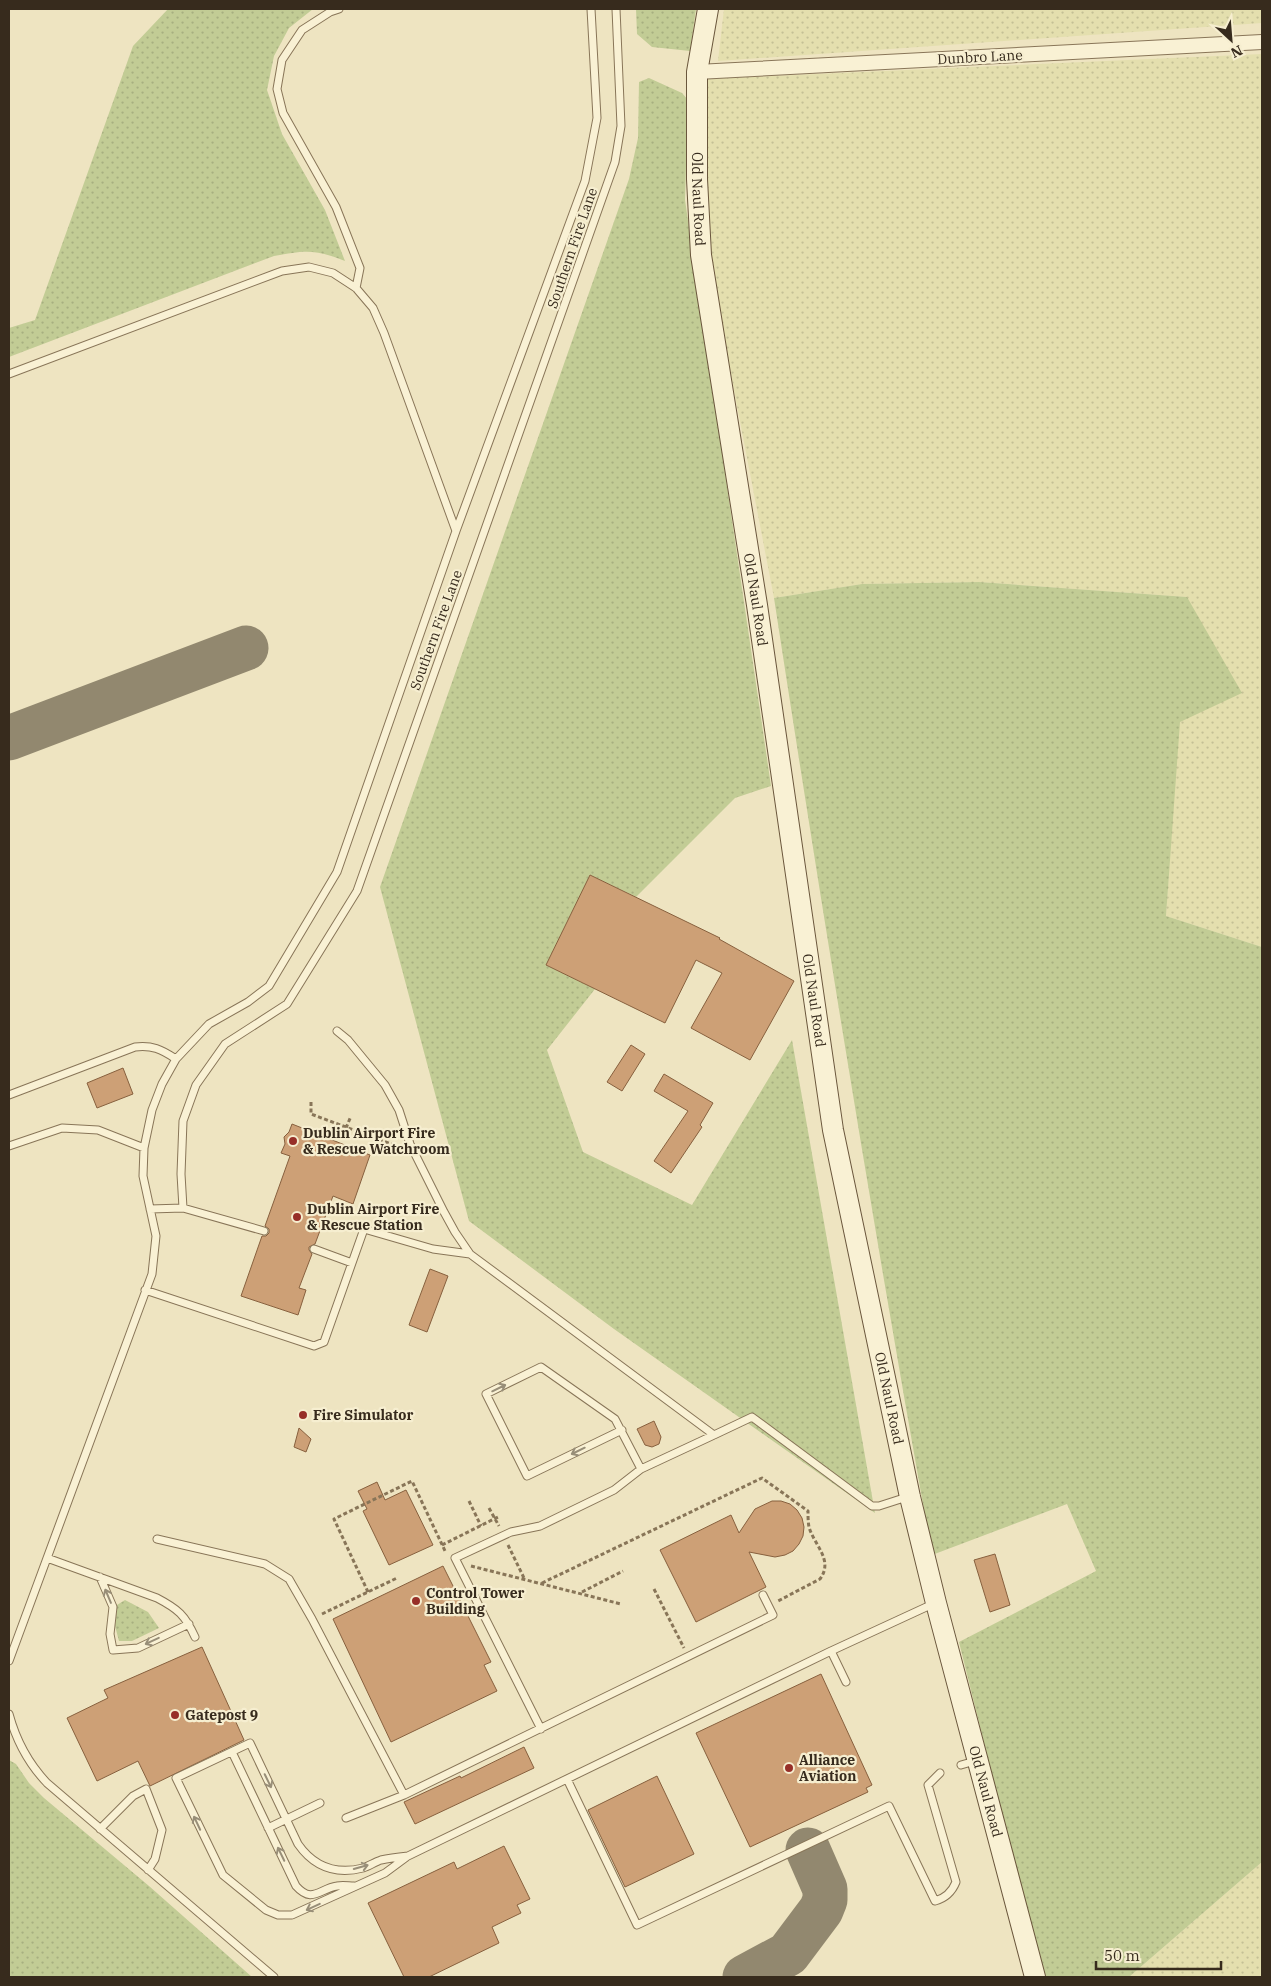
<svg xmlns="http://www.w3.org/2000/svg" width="1271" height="1986" font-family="'IBM Plex Serif',serif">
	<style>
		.farmland { fill: url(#farmland-dots) }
		.grass { fill: url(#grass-dots) }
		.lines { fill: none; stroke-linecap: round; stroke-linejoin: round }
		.taxiway { stroke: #92886f; stroke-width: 45 }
		.building { fill: #cda076; stroke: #87603e }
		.lane-casing { stroke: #887558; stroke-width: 9 }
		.street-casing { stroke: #887558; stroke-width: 16 }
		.secondary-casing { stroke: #6a563c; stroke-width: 22 }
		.path { stroke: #887558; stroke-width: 3; stroke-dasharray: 4 2.5; stroke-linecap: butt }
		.lane { stroke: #f9f1d4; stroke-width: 7 }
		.street { stroke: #f9f1d4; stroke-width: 14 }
		.secondary { stroke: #f9f1d4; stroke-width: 20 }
		.oneway { stroke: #988e78 }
		.poi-dot { fill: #972f28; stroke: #f6eed0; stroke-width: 2 }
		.labels { text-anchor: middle; stroke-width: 4.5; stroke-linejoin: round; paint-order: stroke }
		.street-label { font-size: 14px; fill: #372b1d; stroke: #f6eed0 }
		.poi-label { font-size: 14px; font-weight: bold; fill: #372b1d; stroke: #f6eed0; text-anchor: start }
	</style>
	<defs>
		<pattern id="farmland-dots" width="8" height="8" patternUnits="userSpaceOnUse" patternTransform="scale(1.25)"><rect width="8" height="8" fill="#e4dfae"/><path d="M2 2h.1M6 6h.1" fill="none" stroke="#c4c095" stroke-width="1.8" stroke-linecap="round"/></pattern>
		<pattern id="grass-dots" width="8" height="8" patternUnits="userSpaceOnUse" patternTransform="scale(1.25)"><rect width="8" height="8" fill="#c2cc95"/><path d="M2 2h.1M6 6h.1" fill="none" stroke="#a7af80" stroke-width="1.8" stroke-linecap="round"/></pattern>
	</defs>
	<rect width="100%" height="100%" fill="#eee4c1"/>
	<path class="farmland" d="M724 9H1262V23L718 61Z
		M1262 54V947L1166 916 1187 597 979 582 862 584 774 598 722 328 702 187 704 79Z
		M1262 1862V1977H1129Z"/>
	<path class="grass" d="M168 9H313L289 28 274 56 267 90 282 134 325 210 345 261C314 249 306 250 274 256L9 357V328L35 320 133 46Z
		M636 9H696L690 51 652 47 637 34Z
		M649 78 682 93 688 100 685 200 771 786 735 798 636 897 590 875 546 965 595 989 547 1050 583 1152 692 1205 792 1040 875 1513 614 1329 469 1221 380 887 629 179 638 138 639 82Z
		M979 582 1187 597 1242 693 1180 722 1166 916 1262 947V1862L1129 1977H1042L959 1642 1096 1571 1067 1504 932 1555C875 1237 823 917 774 598L862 584Z
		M125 1600 148 1612 159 1628 132 1641H119L115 1626 117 1605Z
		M9 1760 16 1764 29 1783 44 1798 149 1886 252 1977H9Z"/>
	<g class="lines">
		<path class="taxiway" d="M9 738 246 648
			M745 1977 788 1954 821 1910 825 1900V1889L808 1850"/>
	</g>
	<path class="building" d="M590 875 720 938 719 939 794 981 750 1060 691 1028 722 973 696 960 665 1023 546 965Z
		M631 1045 645 1054 622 1091 607 1082Z
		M123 1068 133 1094 97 1108 87 1083Z
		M664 1074 713 1103 700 1125 702 1127 671 1173 654 1161 688 1111 654 1091Z
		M292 1124 370 1155 353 1204 333 1196 315 1244 309 1247V1250L312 1254 299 1288 306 1290 298 1315 241 1296 262 1236H266L269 1233V1229L265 1226 290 1156 281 1153 285 1144 284 1137 289 1132Z
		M430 1269 448 1276 427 1332 409 1325Z
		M654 1421 661 1437 659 1444 652 1447 645 1445 637 1429Z
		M299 1428 311 1439 306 1452 294 1447Z
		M377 1482 385 1500 406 1490 433 1545 389 1565 363 1511 367 1509 358 1491Z
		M772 1501H781L790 1504 797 1510 802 1518 804 1527 803 1536 799 1544 793 1551 785 1555 775 1557 749 1552 766 1587 696 1622 660 1550 731 1515 739 1533 755 1509Z
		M995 1554 1010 1605 990 1612 974 1560Z
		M443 1566 491 1662 484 1665 497 1691 391 1742 333 1619Z
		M202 1647 244 1740 150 1786 138 1761 97 1781 67 1718 108 1698 104 1690Z
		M821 1674 872 1785 866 1788 868 1792 750 1847 696 1733Z
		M524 1747 534 1768 415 1824 404 1802 460 1776 461 1778Z
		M657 1776 694 1854 625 1887 588 1810Z
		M504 1846 530 1899 517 1905 521 1913 492 1927 499 1943 429 1977H404L368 1903 454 1862 457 1869Z"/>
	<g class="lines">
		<g class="lane-casing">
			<path id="lane" d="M339 9 330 12 302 30 282 60 277 89 283 113 336 207 360 268 356 288
				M9 374 282 271 309 267 333 273 356 288 373 308 384 333 456 531 337 872 269 986 248 1002 209 1024 176 1059 162 1084 152 1110 144 1148 143 1176 156 1236 152 1274 9 1661
				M456 531 585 181 597 118 591 9
				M9 1095 135 1047C152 1045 161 1049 176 1059
				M9 1146 62 1128 98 1130 144 1148
				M183 1208 181 1174 183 1121 196 1085 225 1044 287 1004 357 891 615 162 621 126 616 9
				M150 1209 183 1208 264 1231
				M314 1249 352 1263
				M470 1254 714 1435 752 1417 872 1506H879L907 1497
				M145 1290 314 1346 324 1342 364 1229 433 1249 470 1254 455 1232 444 1212 410 1144 399 1110 385 1085 348 1040 337 1031
				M622 1430 527 1476 486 1394 541 1367 615 1419 641 1469
				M157 1539 265 1564 289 1579 312 1619 404 1795
				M47 1558 157 1598C178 1609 185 1615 195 1637
				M100 1577 113 1607 110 1634 113 1650 138 1648 189 1624
				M831 1651 935 1603
				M9 1714C16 1740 28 1763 47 1783L274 1977
				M541 1729 455 1558 511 1532 540 1526 614 1490 641 1469 714 1435
				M232 1752 296 1886C312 1904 319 1889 337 1886 342 1885 349 1886 354 1886
				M961 1765 975 1761
				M567 1779 637 1925 889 1806 935 1901C946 1898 952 1892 956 1882L928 1785 940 1773
				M346 1818 404 1795 773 1615 763 1595
				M268 1828 320 1803
				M100 1829 133 1796 146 1789 162 1830 155 1859 148 1870
				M408 1856C399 1857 390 1858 381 1860 375 1862 369 1866 363 1868 335 1875 314 1867 298 1844L250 1743 176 1778 223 1875 266 1910 278 1915H292L385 1873 408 1856 831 1651 846 1682"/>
		</g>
		<g class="street-casing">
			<path id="street" d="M697 72 1262 42"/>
		</g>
		<g class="secondary-casing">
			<g id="secondary">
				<path id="s1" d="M708 9 697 72V179L701 255 757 605 833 1130 910 1497 936 1603 1035 1977"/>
			</g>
		</g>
		<path class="path" d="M311 1102V1114L399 1147
			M346 1128 351 1116
			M469 1501 481 1526
			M489 1508 499 1526
			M442 1545 498 1517
			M508 1545 524 1578
			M471 1566 621 1604
			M542 1583 762 1478 808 1511C808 1516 808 1522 809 1527 814 1545 834 1560 820 1579L778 1601
			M654 1589 684 1648
			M368 1592 334 1519 412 1481 446 1553
			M582 1592 623 1571
			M322 1614 397 1578"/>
		<use href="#lane" class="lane"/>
		<use href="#street" class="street"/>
		<use href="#secondary" class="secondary"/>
	</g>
	<defs><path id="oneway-shaft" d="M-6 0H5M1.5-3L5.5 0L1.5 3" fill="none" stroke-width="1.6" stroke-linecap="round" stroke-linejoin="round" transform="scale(1.25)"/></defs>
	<g class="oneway">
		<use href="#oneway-shaft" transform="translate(499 1388) rotate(-26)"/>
		<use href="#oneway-shaft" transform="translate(578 1451) rotate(154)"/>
		<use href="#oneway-shaft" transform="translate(108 1596) rotate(-113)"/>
		<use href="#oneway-shaft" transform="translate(152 1641) rotate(155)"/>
		<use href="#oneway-shaft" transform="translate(268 1781) rotate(64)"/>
		<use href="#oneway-shaft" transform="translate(197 1823) rotate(-115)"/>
		<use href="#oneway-shaft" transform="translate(281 1854) rotate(-116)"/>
		<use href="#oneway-shaft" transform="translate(361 1867) rotate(-16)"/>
		<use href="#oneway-shaft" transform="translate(313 1907) rotate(155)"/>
	</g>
	<g class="poi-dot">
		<circle cx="293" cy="1141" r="5"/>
		<circle cx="297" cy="1217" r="5"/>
		<circle cx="303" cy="1415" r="5"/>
		<circle cx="416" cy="1601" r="5"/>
		<circle cx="175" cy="1715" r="5"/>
		<circle cx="789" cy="1768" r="5"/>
	</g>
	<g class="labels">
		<g class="street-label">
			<text transform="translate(980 57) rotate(-3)" y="5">Dunbro Lane</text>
			<text dy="5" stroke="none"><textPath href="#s1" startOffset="191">Old Naul Road</textPath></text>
			<text transform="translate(572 248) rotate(-71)" y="5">Southern Fire Lane</text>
			<text dy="5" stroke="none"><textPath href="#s1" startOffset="596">Old Naul Road</textPath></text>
			<text transform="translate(436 630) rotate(-70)" y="5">Southern Fire Lane</text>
			<text dy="5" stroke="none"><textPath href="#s1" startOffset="1001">Old Naul Road</textPath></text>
			<text dy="5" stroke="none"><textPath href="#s1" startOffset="1406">Old Naul Road</textPath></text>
			<text dy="5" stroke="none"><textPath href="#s1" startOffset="1811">Old Naul Road</textPath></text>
		</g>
		<g class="poi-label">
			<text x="303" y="1138">Dublin Airport Fire<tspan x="303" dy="16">&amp; Rescue Watchroom</tspan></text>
			<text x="307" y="1214">Dublin Airport Fire<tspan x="307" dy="16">&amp; Rescue Station</tspan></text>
			<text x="313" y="1420">Fire Simulator</text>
			<text x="426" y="1598">Control Tower<tspan x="426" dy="16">Building</tspan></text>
			<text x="185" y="1720">Gatepost 9</text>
			<text x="799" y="1765">Alliance<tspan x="799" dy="16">Aviation</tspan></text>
		</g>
	</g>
	<rect width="1271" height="1986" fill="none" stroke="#372b1d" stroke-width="20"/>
	<g transform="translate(1231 40) rotate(154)" stroke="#f6eed0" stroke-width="4" paint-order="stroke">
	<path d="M0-4L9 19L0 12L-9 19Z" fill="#372b1d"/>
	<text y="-8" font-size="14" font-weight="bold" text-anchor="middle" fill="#372b1d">N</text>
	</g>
	<path d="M1096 1961v8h125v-8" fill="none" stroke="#372b1d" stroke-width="2.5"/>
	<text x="1104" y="1961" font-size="15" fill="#372b1d" stroke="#f6eed0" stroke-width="4" paint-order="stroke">50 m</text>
</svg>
